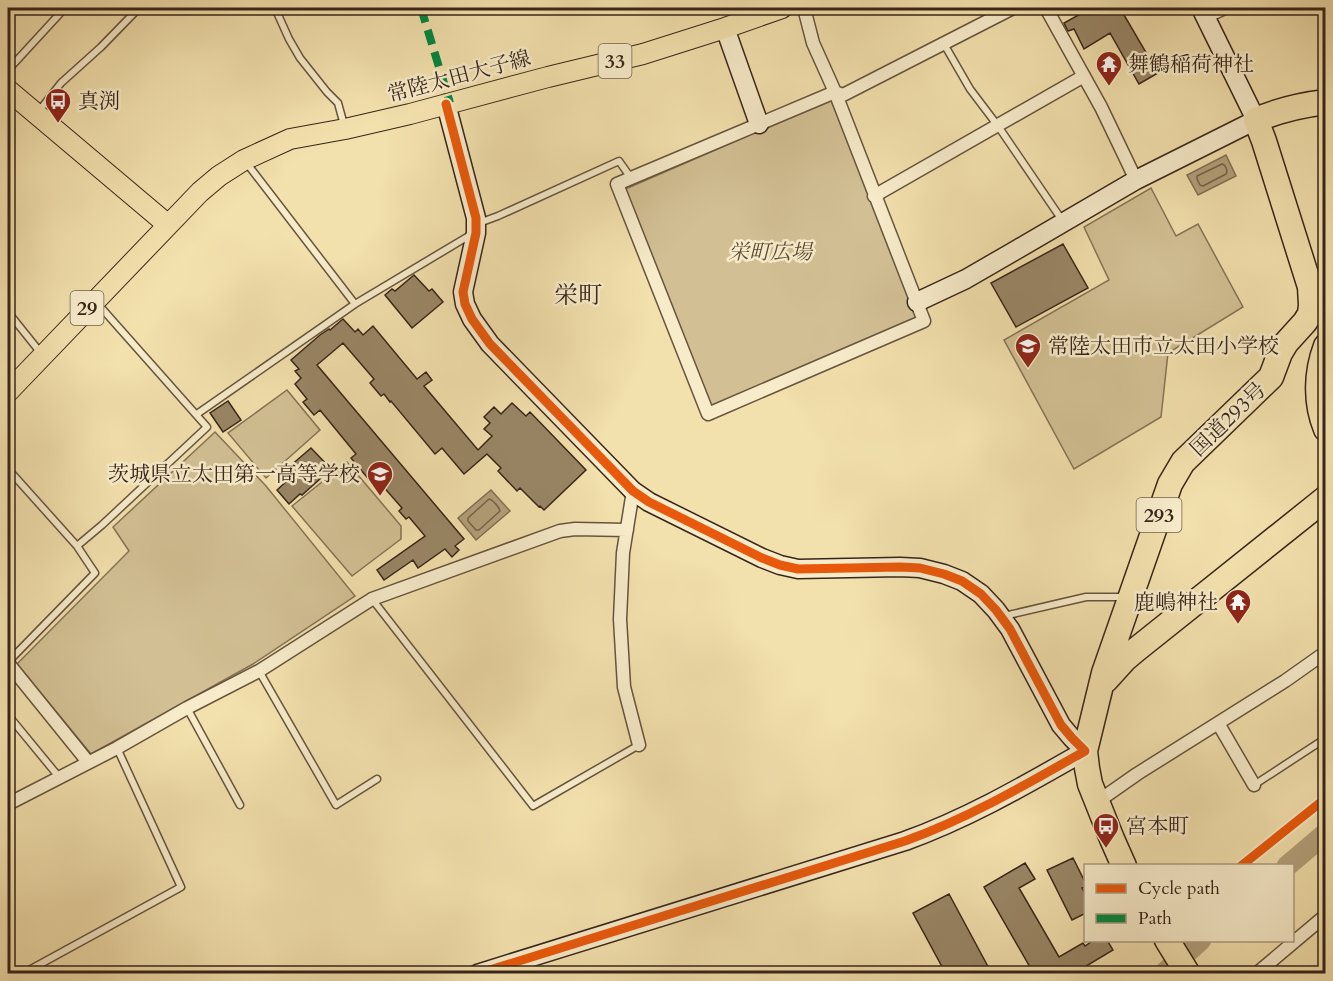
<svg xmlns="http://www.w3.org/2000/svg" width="1333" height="981" font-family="Cardo,'Noto Serif JP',serif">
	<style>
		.green { fill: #d2c094; stroke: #857256; stroke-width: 1.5 }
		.water { fill: #b3a07b; stroke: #826f54; stroke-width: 1.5 }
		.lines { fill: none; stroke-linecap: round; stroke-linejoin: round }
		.shore { stroke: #76624a; stroke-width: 1.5 }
		.river { stroke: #b3a07b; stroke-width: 21 }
		.building { fill: #998666; stroke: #382519; stroke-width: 1.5 }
		.lane-casing { stroke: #66543e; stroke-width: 9 }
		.street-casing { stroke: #66543e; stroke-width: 15 }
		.secondary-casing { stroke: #382519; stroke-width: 21 }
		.primary-casing { stroke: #382519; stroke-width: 22 }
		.highway-casing { stroke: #382519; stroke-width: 27 }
		.lane { stroke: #f7ebca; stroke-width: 6 }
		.street { stroke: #f7ebca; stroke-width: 12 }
		.secondary { stroke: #f7ebca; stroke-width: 18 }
		.primary { stroke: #f2e0ad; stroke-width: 20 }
		.highway { stroke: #f2e0ad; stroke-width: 24 }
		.quiet { stroke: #00873e; stroke-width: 8; stroke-dasharray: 15 8; stroke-linecap: butt }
		.cycleway-casing { stroke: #f7ebca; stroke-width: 13 }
		.cycleway { stroke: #e8590c; stroke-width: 9 }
		.labels { text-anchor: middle; stroke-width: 5; stroke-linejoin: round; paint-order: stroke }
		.shield { fill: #f7ebca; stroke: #71604e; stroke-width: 1.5 }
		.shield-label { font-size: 20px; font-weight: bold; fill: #382519 }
		.poi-label { font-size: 21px; fill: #382519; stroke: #f7ebca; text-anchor: start }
		.street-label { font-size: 21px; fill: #382519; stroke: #f7ebca }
		.park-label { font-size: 21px; font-style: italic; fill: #5e4c38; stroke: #f7ebca }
		.quarter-label { font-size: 24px; fill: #382519; stroke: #f7ebca }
	</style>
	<rect width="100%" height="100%" fill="#f2e0ad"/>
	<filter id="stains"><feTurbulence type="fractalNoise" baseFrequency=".00333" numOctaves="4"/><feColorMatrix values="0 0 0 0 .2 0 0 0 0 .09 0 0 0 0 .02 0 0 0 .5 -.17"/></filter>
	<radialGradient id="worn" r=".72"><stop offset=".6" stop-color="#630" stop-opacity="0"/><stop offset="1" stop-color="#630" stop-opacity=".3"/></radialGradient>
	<path class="green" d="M831 100 920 320 714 408 709 405 623 190Z
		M1151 188 1176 236 1198 224 1243 307 1168 353 1161 417 1074 469 1004 340 1109 280 1084 227Z
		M287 390 320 430 266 478 228 433Z
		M215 432 266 486 355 596 253 664 91 754 17 664 129 551 113 527Z
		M347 462 401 526V539L352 576 292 506Z"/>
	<path class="water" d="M1226 155 1236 176 1198 195 1187 175Z
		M491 490 510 511 476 540 458 518Z"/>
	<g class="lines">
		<path class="shore" d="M1222 164C1226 165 1228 171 1226 174L1203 186 1200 185 1197 179V176Z
			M489 499C493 500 499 507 500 511L479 530H476L468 521V518Z"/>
		<path class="river" d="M1287 866 1326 833
			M1163 974 1201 940"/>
	</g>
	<path class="building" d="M1091 8H1120L1158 73 1139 84 1110 33 1084 49 1074 29 1068 31 1064 23Z
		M1063 244 1088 288 1016 327 991 283Z
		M414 275 429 291 432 289 443 302 412 328 385 295 392 289 395 291Z
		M343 319 355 332 358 329 363 335 373 326 417 379 426 372 432 380 424 386 478 450 492 436 484 429 490 423 484 417 494 407 501 414 512 403 526 416 530 412 586 470 544 510 540 506 539 507 520 488 517 491 498 471 501 468 487 454 464 474 442 448 435 454 391 401 390 402 384 394 381 396 370 383 374 379 343 343 317 365 464 539 455 546 459 550 452 557 445 549 418 568 413 560 384 580 377 570 425 536 409 517 406 519 399 511 402 508 381 484 376 488 351 458 356 454 320 410 314 415 303 402 307 399 295 384 301 378 295 371 299 369 291 360 320 335 329 329 330 330Z
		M228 401 241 420 223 432 210 413Z
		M311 448 331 469 302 495 300 494 289 504 277 490 288 480 282 473Z
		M1073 858 1086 884V887L1082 888 1086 895V913L1072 920 1047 870Z
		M1025 863 1035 879 1019 888 1059 957 1083 943 1085 946 1094 940H1107L1113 950 1073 974H1034L984 887Z
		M949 894 992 974H946L913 913Z"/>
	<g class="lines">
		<g class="lane-casing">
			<path id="lane" d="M275 8 289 39 300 58 327 92 338 103 344 125
				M944 44 970 89 998 126 1062 220
				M8 70 65 8
				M39 111 61 83 101 47 139 8
				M245 161 355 304
				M479 223 498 216 619 161 631 178
				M8 312 40 352
				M197 414 355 304 472 234
				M8 469 77 546 95 573 8 662
				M77 546 102 525 207 427 97 303
				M372 599 533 806 639 745
				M1004 616 1086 597H1124
				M259 671 336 805 377 779
				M187 708 240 805
				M8 715 59 777
				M1254 785 1326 738
				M22 974 181 887 117 748"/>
		</g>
		<g class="street-casing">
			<path id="street" d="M804 8 813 43 835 92 924 321 708 414 617 184 835 92 843 95 1013 8
				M1046 8 1101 107 1136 180
				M1205 17 1225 8
				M874 196 1084 76
				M633 491 623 553 620 619 624 687 639 745
				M8 663 88 762
				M1218 723 1254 785
				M1097 802 1137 774 1285 681 1326 652
				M8 804 117 748 187 708 259 671 372 599 560 531 575 529 627 530
				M1256 974 1326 915"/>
		</g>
		<g class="secondary-casing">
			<path id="secondary" d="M725 28 759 124
				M446 104 476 218V233L463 292 465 304 472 319 490 344 633 491 649 502 762 558 780 565 798 569 900 567 920 568 944 574 962 581 981 594 996 610 1010 629 1061 725 1072 738 1085 751C1027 784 969 818 905 841L477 974
				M917 302 966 279 1011 253 1136 180 1256 120 1201 8"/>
		</g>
		<g class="primary-casing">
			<path id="primary" d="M8 90 168 225
				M8 392 200 192 219 176 244 160 290 139 345 129 410 114 548 77 643 54 725 28 782 8"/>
		</g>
		<g class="highway-casing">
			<path id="highway" d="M1326 346C1316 372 1315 403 1326 429
				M1106 680 1125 659 1137 649 1326 498
				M1124 866 1112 839 1090 784 1087 768 1085 751 1104 673 1170 484 1183 462 1271 377 1280 353 1286 343 1305 322 1310 314 1311 305 1310 287 1264 141 1256 120C1279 110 1301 105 1326 102
				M1167 940 1188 974"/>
		</g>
		<use href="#lane" class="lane"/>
		<use href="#street" class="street"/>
		<use href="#secondary" class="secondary"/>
		<use href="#primary" class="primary"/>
		<use href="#highway" class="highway"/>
		<path class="quiet" d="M421 8 450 103"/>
		<g class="cycleway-casing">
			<path id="cycleway" d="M446 104 476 218V233L463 292 465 304 472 319 490 344 633 491 649 502 762 558 780 565 798 569 900 567 920 568 944 574 962 581 981 594 996 610 1010 629 1061 725 1072 738 1085 751C1027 784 969 818 905 841L477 974
				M1241 866 1326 798"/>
		</g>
		<use href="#cycleway" class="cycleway"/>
	</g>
	<defs>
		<g id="temple-pin" transform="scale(1.35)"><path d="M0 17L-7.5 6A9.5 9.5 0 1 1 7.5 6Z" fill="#8f2418" stroke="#f7ebca"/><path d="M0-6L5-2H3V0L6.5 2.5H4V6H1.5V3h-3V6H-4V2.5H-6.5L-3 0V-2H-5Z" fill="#fff"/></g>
		<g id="bus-pin" transform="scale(1.35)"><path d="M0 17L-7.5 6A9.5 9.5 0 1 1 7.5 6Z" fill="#8f2418" stroke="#f7ebca"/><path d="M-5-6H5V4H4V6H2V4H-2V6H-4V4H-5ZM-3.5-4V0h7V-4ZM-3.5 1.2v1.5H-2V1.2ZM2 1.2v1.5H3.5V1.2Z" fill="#fff"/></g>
		<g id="school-pin" transform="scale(1.35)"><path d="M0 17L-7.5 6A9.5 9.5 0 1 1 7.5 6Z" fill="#8f2418" stroke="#f7ebca"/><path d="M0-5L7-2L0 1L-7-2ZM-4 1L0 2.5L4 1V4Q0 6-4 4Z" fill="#fff"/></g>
	</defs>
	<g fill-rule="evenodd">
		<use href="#temple-pin" x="1109" y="64"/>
		<use href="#bus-pin" x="58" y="101"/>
		<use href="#school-pin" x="1028" y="346"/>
		<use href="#school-pin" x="380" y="474"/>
		<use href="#temple-pin" x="1238" y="602"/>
		<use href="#bus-pin" x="1106" y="826"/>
	</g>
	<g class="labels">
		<g class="shield">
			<rect x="598.5" y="44" width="33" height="34" rx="4.5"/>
			<rect x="70.5" y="291" width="33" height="34" rx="4.5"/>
			<rect x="1136.5" y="498" width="45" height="34" rx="4.5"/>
		</g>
		<g class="shield-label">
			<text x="615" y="68">33</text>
			<text x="87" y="315">29</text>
			<text x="1159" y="522">293</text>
		</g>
		<g class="poi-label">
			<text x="1128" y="71">舞鶴稲荷神社</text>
			<text x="78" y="108">真渕</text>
			<text x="1048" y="353">常陸太田市立太田小学校</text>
			<text x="360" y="481" text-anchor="end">茨城県立太田第一高等学校</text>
			<text x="1218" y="609" text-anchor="end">鹿嶋神社</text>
			<text x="1126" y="833">宮本町</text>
		</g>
		<g class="street-label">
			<text transform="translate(459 76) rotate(-15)" y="7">常陸太田大子線</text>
			<text transform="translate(1228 419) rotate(-44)" y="7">国道293号</text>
		</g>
		<g class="park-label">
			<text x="770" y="259">栄町広場</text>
		</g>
		<g class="quarter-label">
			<text x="578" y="303">栄町</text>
		</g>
	</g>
	<rect width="1333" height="981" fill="none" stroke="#f2e0ad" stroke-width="30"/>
	<rect x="9" y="9" width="1315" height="963" fill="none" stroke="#382519" stroke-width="3"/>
	<rect x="15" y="15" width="1303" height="951" fill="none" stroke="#382519" stroke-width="1.5"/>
	<rect x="1084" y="864" width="210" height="78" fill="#f7ebca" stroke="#ab9c83" stroke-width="1.5"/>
	<rect x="1096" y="884" width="30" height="9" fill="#e8590c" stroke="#ab9c83" stroke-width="1.5"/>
	<text x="1138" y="894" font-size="18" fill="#382519">Cycle path</text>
	<rect x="1096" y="914" width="30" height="9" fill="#00873e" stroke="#ab9c83" stroke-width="1.5"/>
	<text x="1138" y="924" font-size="18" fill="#382519">Path</text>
	<rect width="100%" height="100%" filter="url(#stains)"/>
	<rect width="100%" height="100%" fill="url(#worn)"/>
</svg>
